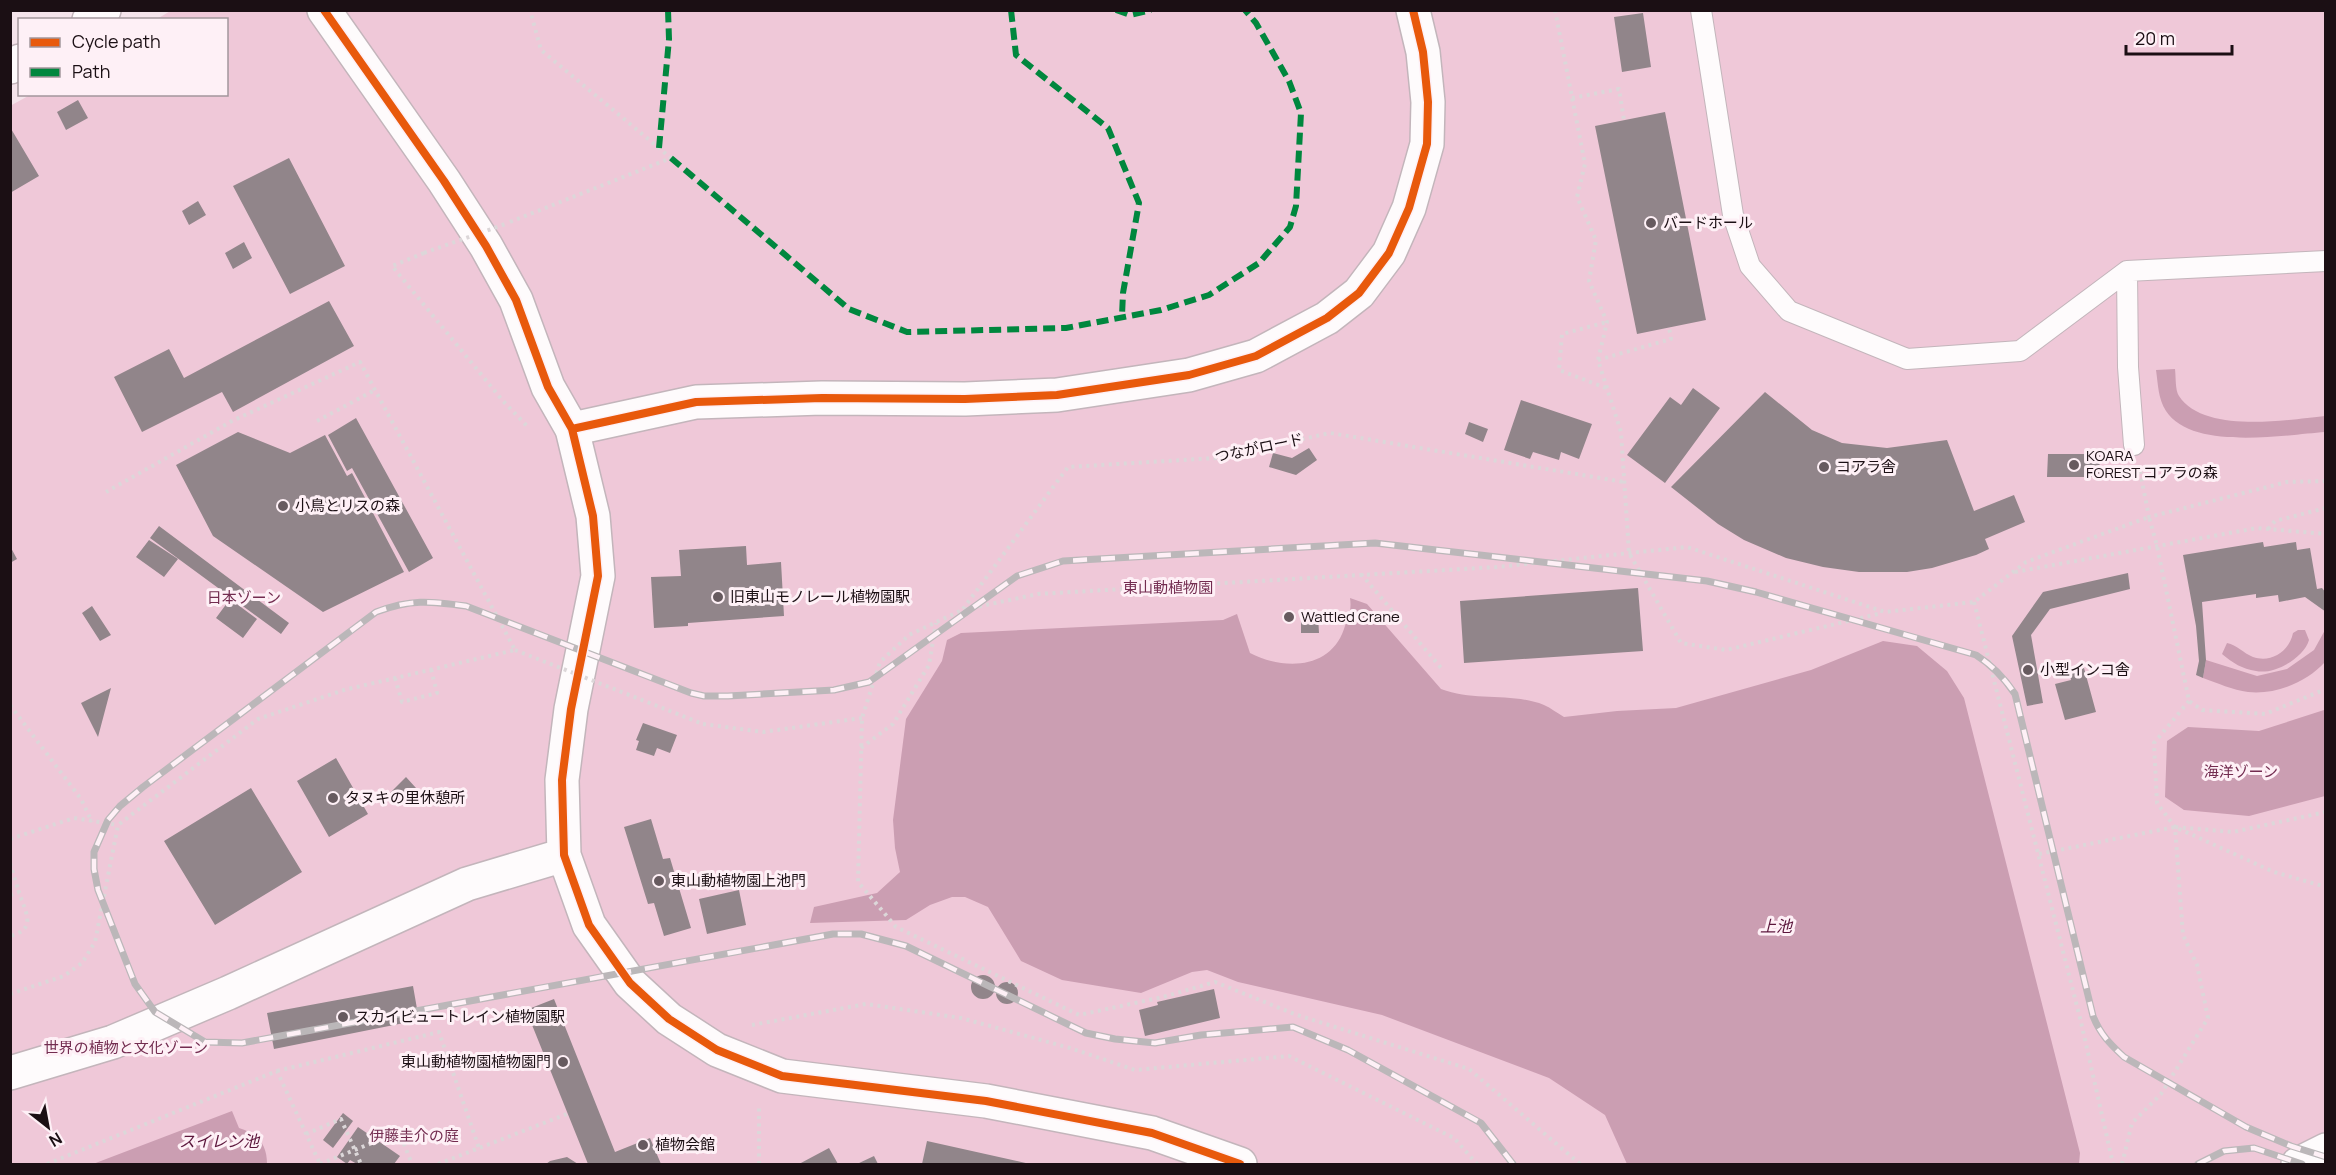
<svg xmlns="http://www.w3.org/2000/svg" width="2336" height="1175" font-family="Manrope,'Noto Sans JP',sans-serif">
	<style>
		.green { fill: #efc8d8 }
		.water { fill: #cb9eb2 }
		.building { fill: #91858a }
		.lines { fill: none; stroke-linecap: round; stroke-linejoin: round }
		.lane-casing { stroke: #c3b5bb; stroke-width: 22 }
		.street-casing { stroke: #c3b5bb; stroke-width: 36 }
		.secondary-casing { stroke: #c3b5bb; stroke-width: 36 }
		.path { stroke: #dcd7d9; stroke-width: 4; stroke-dasharray: 3 4.5; stroke-linecap: butt }
		.lane { stroke: #fefbfc; stroke-width: 20 }
		.street { stroke: #fefbfc; stroke-width: 33 }
		.secondary { stroke: #fefbfc; stroke-width: 33 }
		.rail-casing { stroke: #bbb7b9; stroke-width: 7 }
		.rail { stroke: #fef0f6; stroke-width: 4.5; stroke-dasharray: 14; stroke-linecap: butt }
		.path-bridge { stroke: #dcd7d9; stroke-width: 4; stroke-dasharray: 3 4.5; stroke-linecap: butt }
		.quiet { stroke: #00873e; stroke-width: 6; stroke-dasharray: 12 6; stroke-linecap: butt }
		.cycleway-casing { stroke: #fef0f6; stroke-width: 11 }
		.cycleway { stroke: #e8590c; stroke-width: 8 }
		.poi-dot { fill: #675a5f; stroke: #fef0f6; stroke-width: 2 }
		.labels { text-anchor: middle; stroke-width: 6; stroke-linejoin: round; paint-order: stroke }
		.poi-label { font-size: 15px; fill: #1b0f14; stroke: #fef0f6; text-anchor: start }
		.street-label { font-size: 15px; fill: #1b0f14; stroke: #fef0f6 }
		.park-label { font-size: 15px; fill: #732c50; stroke: #fef0f6 }
		.water-label { font-size: 16px; font-style: italic; fill: #5b153b; stroke: #fef0f6 }
	</style>
	<rect width="100%" height="100%" fill="#f5e4eb"/>
	<path class="green" d="M172 10 2325 11V1164H11L10 106 30 95 226 94V20L157 19Z"/>
	<path class="water" d="M2175 369C2176 377 2175 390 2179 396 2204 434 2287 420 2325 416V432C2284 435 2192 451 2166 411 2158 399 2158 383 2156 370Z
		M1350 598 1367 604 1441 689C1475 702 1511 692 1544 705 1551 708 1557 713 1564 717L1617 711 1676 708 1811 670 1883 641 1917 646 1947 671 1964 698 2080 1153 2079 1164H1627L1605 1115 1549 1078 1382 1015 1238 982 1207 970 1192 972 1141 993 1062 980 1021 961 988 907 965 897H952L930 905 906 920 810 923 814 907 877 893 900 872 895 848 893 820 906 719 942 661 947 640 961 633 1223 620 1237 614 1250 653C1283 670 1330 670 1344 629 1348 617 1352 611 1350 598Z
		M2298 630H2305L2309 640C2304 658 2274 675 2256 671 2242 669 2233 663 2222 654L2227 643C2237 645 2243 653 2253 657 2271 663 2289 652 2293 633Z
		M2325 630V662C2307 682 2276 695 2248 692 2233 690 2217 683 2203 678L2206 660 2257 676 2287 669 2314 650Z
		M2324 710H2326L2325 796 2249 816 2184 810 2165 797 2167 741 2188 727 2259 731Z
		M232 1111 239 1128C258 1134 267 1144 267 1164H93Z"/>
	<path class="building" d="M1643 13 1651 67 1622 72 1614 17Z
		M78 100 88 118 66 130 57 112Z
		M1665 112 1706 320 1637 334 1595 126Z
		M10 127 39 176 10 193Z
		M289 158 345 266 290 294 233 186Z
		M198 201 206 215 189 225 182 211Z
		M244 242 252 258 233 269 225 253Z
		M329 301 354 346 233 412 222 392 142 432 114 377 169 349 184 378Z
		M1693 388 1720 408 1665 483 1627 455 1670 397 1681 405Z
		M1765 392 1812 430 1842 443 1887 448 1947 440 1974 511 2014 495 2025 522 1985 539 1989 549 1976 555 1932 568 1907 572H1859L1823 567 1786 558 1744 540 1718 524 1671 487Z
		M1521 400 1592 424 1579 459 1561 452 1559 460 1533 452 1530 459 1504 450Z
		M356 418 433 558 409 572 352 468 347 471 328 435Z
		M1469 422 1488 429 1483 442 1465 434Z
		M238 432 290 453 325 435 347 476 352 473 404 572 323 612 213 536 176 465Z
		M1309 448 1317 460 1296 475 1269 467 1273 453 1292 458Z
		M2048 454H2100L2099 477H2047Z
		M159 526 289 623 281 634 150 538Z
		M149 540 178 559 164 577 136 557Z
		M2263 542 2264 547 2296 542 2297 550 2310 548 2317 589 2322 588 2326 593V612L2305 597 2279 602 2278 595 2256 598V594L2202 602 2206 660 2203 678 2196 675 2199 661 2196 626 2183 555Z
		M10 546 17 559 10 563Z
		M746 546 747 565 781 562 784 616 688 623V626L654 628 651 577 681 576 679 550Z
		M2128 573 2130 589 2050 609 2031 635 2043 703 2027 706 2012 636 2043 592Z
		M1638 588 1643 651 1464 663 1460 601Z
		M230 599 257 619 243 638 216 618Z
		M92 606 111 635 100 641 82 613Z
		M1318 616 1319 633H1301V617Z
		M2084 668 2096 712 2065 720 2055 684 2071 680 2069 672Z
		M111 688 98 737 81 703Z
		M643 723 677 735 670 753 657 748 654 756 636 750 639 741 636 740Z
		M336 758 368 814 329 837 297 781Z
		M406 777 416 788 401 804 390 793Z
		M251 788 302 872 215 925 164 841Z
		M651 819 663 859 670 858 691 928 664 936 654 903 648 904 624 827Z
		M739 890 746 925 707 934 699 899Z
		M971 987a12 12 0 1 1 24 0a12 12 0 1 1-24 0Z
		M996 993a11 11 0 1 1 22 0a11 11 0 1 1-22 0Z
		M413 986 419 1020 274 1049 267 1013Z
		M1214 989 1220 1018 1145 1036 1139 1010 1158 1005 1157 1002Z
		M554 999 615 1152 650 1138 661 1164H588L526 1010Z
		M343 1113 353 1121 333 1148 323 1140Z
		M358 1127 400 1156 394 1164H357L350 1160 347 1164 337 1157Z
		M927 1141 1030 1164H922Z
		M829 1148 838 1164H799Z
		M874 1156 878 1164H857Z
		M567 1157 578 1164H546L550 1161Z"/>
	<g class="lines">
		<g class="lane-casing">
			<path id="lane" d="M1701 10 1733 215 1750 266 1789 311 1907 359 2020 351 2127 271 2326 261
				M2127 271 2128 367 2134 445"/>
		</g>
		<g class="street-casing">
			<path id="street" d="M572 429 696 402 822 398 965 399 1057 395 1189 375 1256 356 1327 318 1359 293 1389 253 1409 208 1427 144 1428 102 1423 52 1413 10
				M2298 1164 2326 1150"/>
		</g>
		<g class="secondary-casing">
			<path id="secondary" d="M324 10 444 181 486 246 516 300 548 387 572 429 593 516 598 576 571 709 562 780 564 855 589 925 630 983 669 1019 717 1050 782 1076 986 1101 1152 1133 1240 1164
				M89 20 104 10
				M10 67 20 61
				M10 1073 113 1042 228 993 467 884 564 855"/>
		</g>
		<path class="path" d="M1555 10 1585 164 1577 197 1596 240 1589 281 1607 322 1598 360 1621 432 1629 553 1681 643 1726 650 1882 613
			M1572 98 1619 89 1624 120
			M510 222 671 158 541 50 530 10
			M424 253 392 266 503 401 528 427
			M1598 360 1671 339 1669 327
			M1606 388 1559 370 1562 334 1607 322
			M317 421 375 390
			M2140 471 2149 517 2287 482 2326 481
			M2268 529 2275 521 2326 508
			M2015 572 2257 528 2326 534
			M1361 574 1442 669
			M1974 602 2081 1022 2113 1164
			M963 609 1068 467 1216 458 1330 433 1624 482
			M395 678 402 702 437 693 431 669
			M10 705 81 799 92 822
			M703 724 763 732 862 718
			M861 748 893 724 929 665 936 623
			M2326 812 2233 832 2175 827 2274 872 2326 887
			M10 839 74 818 118 825
			M2039 854 2175 827
			M10 863 19 892
			M10 895 19 892C25 912 38 929 10 936
			M10 994 64 976 82 963 95 942 118 825 258 719 344 690 515 650 360 362 232 421 106 492
			M752 1025 866 1004 961 1018 1070 1048 1135 1070 1289 1056 1454 1138 1477 1164
			M277 1071 439 1032 479 1148
			M306 1134 341 1119 361 1164
			M47 1164 277 1071 320 1164
			M320 1164 399 1132 412 1164
			M438 1164 567 1114
			M759 1164V1104
			M1580 1164 1469 1069 1297 1015 1215 982 1163 997 1079 1015 896 927 858 882 862 718 880 662 909 635 962 610 1038 594 1497 567 1687 547 1885 612 1974 602 2026 562 2149 517 2157 546 2189 701 2202 710 2265 714 2326 689
			M2122 1164 2132 1123 2161 1094 2208 1018 2197 965 2183 935 2175 827 2157 803 2154 743 2189 701"/>
		<use href="#lane" class="lane"/>
		<use href="#street" class="street"/>
		<use href="#secondary" class="secondary"/>
		<g class="rail-casing">
			<path id="rail" d="M1513 1164 1481 1123 1348 1050 1293 1027 1201 1035 1155 1043 1115 1039 1086 1033 906 946 861 934H833L242 1043 205 1042 155 1012 135 984 98 890 94 869V852L108 820 120 806 143 787 376 612C411 599 429 601 466 606L691 693 704 696H728L834 690 869 682 1017 576 1063 561 1375 543 1707 581 1756 592 1976 655C1992 665 2005 679 2015 694L2093 1016C2100 1034 2110 1044 2124 1057L2246 1127 2291 1146 2326 1157
				M2198 1164 2224 1151 2254 1148 2302 1164"/>
		</g>
		<use href="#rail" class="rail"/>
		<path class="path-bridge" d="M424 253 508 223
			M515 650 703 724"/>
		<path class="quiet" d="M1011 10 1016 55 1108 128 1139 203 1123 293 1122 316
			M1116 10 1130 15 1151 10
			M659 148 669 39 668 10
			M671 158 849 309 907 332 1066 328 1161 310 1209 295 1259 263 1290 227 1296 206 1301 113 1289 81 1256 23 1245 10"/>
		<g class="cycleway-casing">
			<path id="cycleway" d="M324 10 444 181 486 246 516 300 548 387 572 429 593 516 598 576 571 709 562 780 564 855 589 925 630 983 669 1019 717 1050 782 1076 986 1101 1152 1133 1240 1164
				M572 429 696 402 822 398 965 399 1057 395 1189 375 1256 356 1327 318 1359 293 1389 253 1409 208 1427 144 1428 102 1423 52 1413 10"/>
		</g>
		<use href="#cycleway" class="cycleway"/>
	</g>
	<g class="poi-dot">
		<circle cx="1651" cy="223" r="6"/>
		<circle cx="2074" cy="465" r="6"/>
		<circle cx="1824" cy="467" r="6"/>
		<circle cx="283" cy="506" r="6"/>
		<circle cx="718" cy="597" r="6"/>
		<circle cx="1289" cy="617" r="6"/>
		<circle cx="2028" cy="670" r="6"/>
		<circle cx="333" cy="798" r="6"/>
		<circle cx="659" cy="881" r="6"/>
		<circle cx="343" cy="1017" r="6"/>
		<circle cx="563" cy="1062" r="6"/>
		<circle cx="643" cy="1145" r="6"/>
	</g>
	<g class="labels">
		<g class="poi-label">
			<text x="1663" y="228">バードホール</text>
			<text x="2086" y="461">KOARA<tspan x="2086" dy="17">FOREST コアラの森</tspan></text>
			<text x="1836" y="472">コアラ舎</text>
			<text x="295" y="511">小鳥とリスの森</text>
			<text x="730" y="602">旧東山モノレール植物園駅</text>
			<text x="1301" y="622">Wattled Crane</text>
			<text x="2040" y="675">小型インコ舎</text>
			<text x="345" y="803">タヌキの里休憩所</text>
			<text x="671" y="886">東山動植物園上池門</text>
			<text x="355" y="1022">スカイビュートレイン植物園駅</text>
			<text x="551" y="1067" text-anchor="end">東山動植物園植物園門</text>
			<text x="655" y="1150">植物会館</text>
		</g>
		<g class="street-label">
			<text transform="translate(1259 448) rotate(-12)" y="5">つながロード</text>
		</g>
		<g class="park-label">
			<text x="1168" y="593">東山動植物園</text>
			<text x="244" y="603">日本ゾーン</text>
			<text x="2241" y="777">海洋ゾーン</text>
			<text x="126" y="1053">世界の植物と文化ゾーン</text>
			<text x="414" y="1141">伊藤圭介の庭</text>
		</g>
		<g class="water-label">
			<text x="1776" y="932">上池</text>
			<text x="219" y="1147">スイレン池</text>
		</g>
	</g>
	<rect width="2336" height="1175" fill="none" stroke="#1b0f14" stroke-width="24"/>
	<rect x="18" y="18" width="210" height="78" fill="#fef0f6" stroke="#a3969c" stroke-width="1.5"/>
	<rect x="30" y="38" width="30" height="9" fill="#e8590c" stroke="#a3969c" stroke-width="1.5"/>
	<text x="72" y="48" font-size="18" fill="#1b0f14">Cycle path</text>
	<rect x="30" y="68" width="30" height="9" fill="#00873e" stroke="#a3969c" stroke-width="1.5"/>
	<text x="72" y="78" font-size="18" fill="#1b0f14">Path</text>
	<g transform="translate(48 1127) rotate(149)" stroke="#fef0f6" stroke-width="4.5" paint-order="stroke">
	<path d="M0-4.5L10 22L0 15L-10 22Z" fill="#1b0f14"/>
	<text y="-9" font-size="16" font-weight="bold" text-anchor="middle" fill="#1b0f14">N</text>
	</g>
	<path d="M2126 45v9h106v-9" fill="none" stroke="#1b0f14" stroke-width="3"/>
	<text x="2135" y="45" font-size="18" fill="#1b0f14" stroke="#fef0f6" stroke-width="4.5" paint-order="stroke">20 m</text>
</svg>
